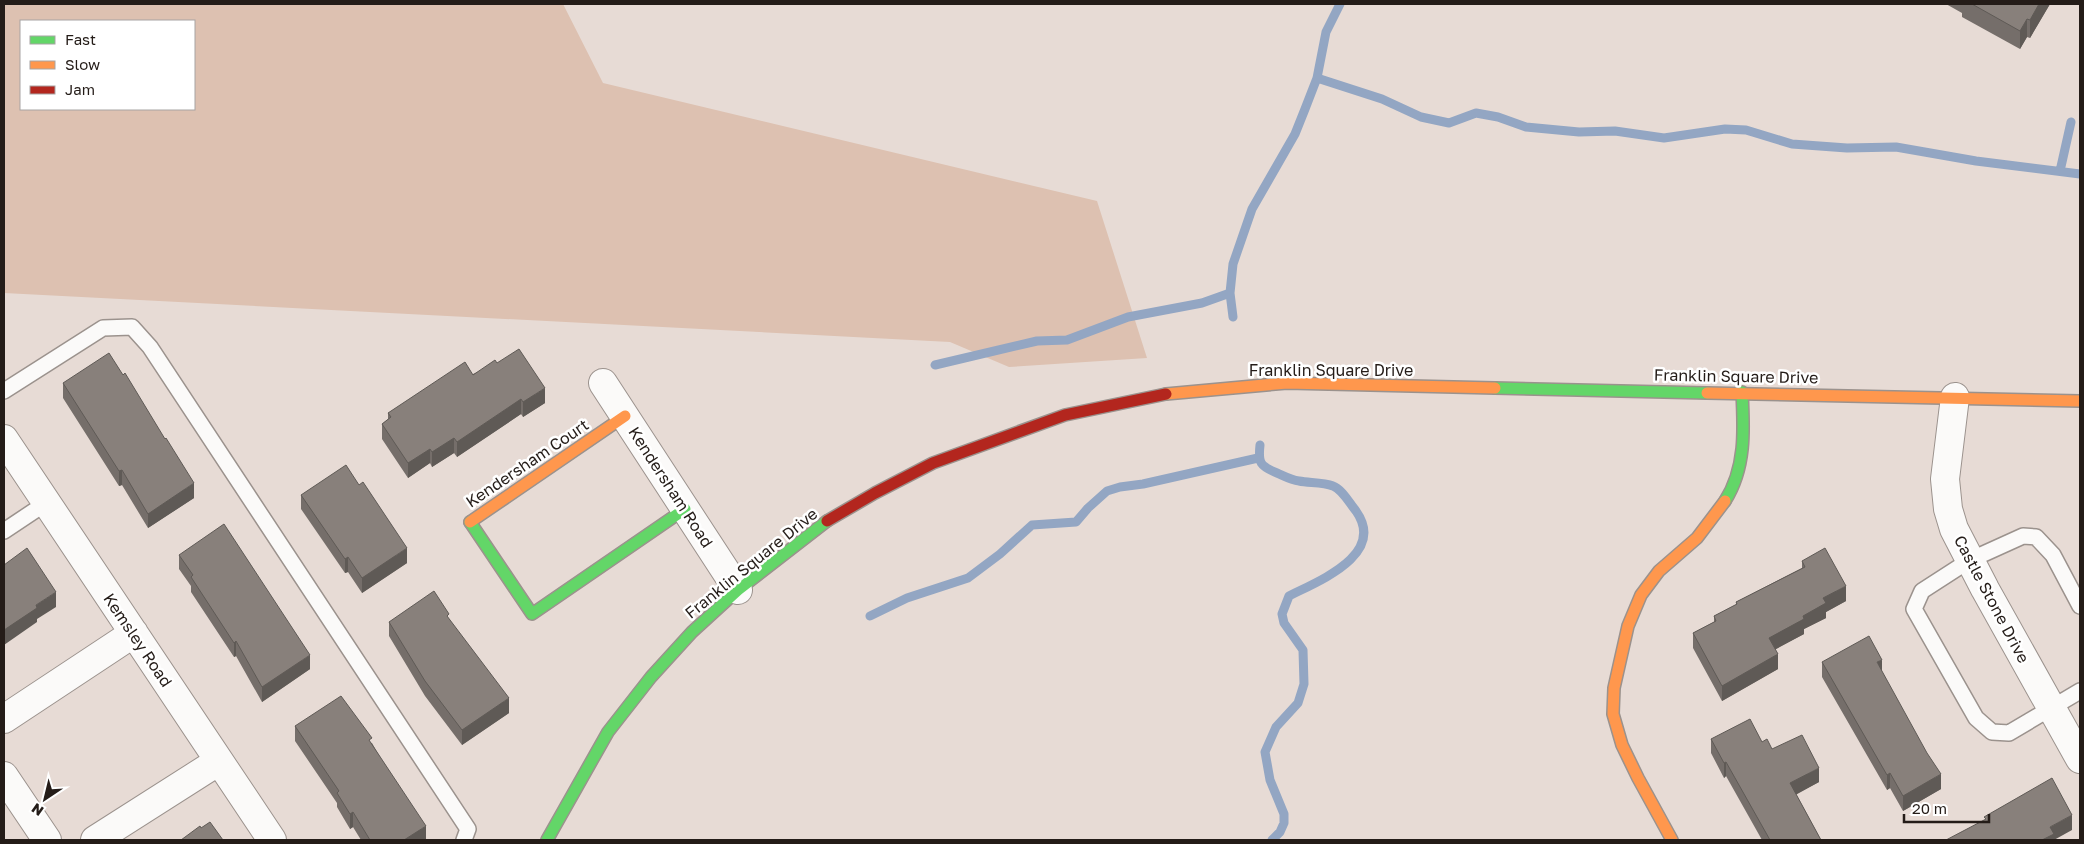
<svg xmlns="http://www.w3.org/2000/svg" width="2084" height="844" font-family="'Golos Text',sans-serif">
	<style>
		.green { fill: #ddc1b1; fill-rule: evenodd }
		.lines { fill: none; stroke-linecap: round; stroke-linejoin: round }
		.stream { stroke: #93a6c3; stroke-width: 9 }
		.lane-casing { stroke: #9b928d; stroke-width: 18 }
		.street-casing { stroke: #9b928d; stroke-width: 30 }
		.fast-casing { stroke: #9b928d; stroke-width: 14 }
		.slow-casing { stroke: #9b928d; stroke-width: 14 }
		.jam-casing { stroke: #9b928d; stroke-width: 14 }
		.lane { stroke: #fbfaf9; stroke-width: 15 }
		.street { stroke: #fbfaf9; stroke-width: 28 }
		.fast { stroke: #63d668; stroke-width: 11 }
		.slow { stroke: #ff974d; stroke-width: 11 }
		.jam { stroke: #b3261e; stroke-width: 11 }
		.wall { fill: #756e6a }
		.shaded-wall { fill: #5f5a56 }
		.building { fill: #88807b; stroke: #5f5a56 }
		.labels { text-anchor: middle; stroke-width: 5; stroke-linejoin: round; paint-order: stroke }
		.street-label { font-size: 16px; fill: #241c18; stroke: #fff }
	</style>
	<rect width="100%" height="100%" fill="#e7dbd5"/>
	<path class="green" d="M4 4H563L603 83 1097 201 1147 358 1009 367 950 342 4 293ZM21 21H194V109H21Z"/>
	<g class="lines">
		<path class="stream" d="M1317 78 1382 99 1421 117 1449 123 1476 113 1498 117 1526 127 1579 132 1615 131 1664 138 1725 129 1746 130 1792 144 1847 148 1896 147 1976 161 2080 174
			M2060 171 2071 122
			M1233 317 1230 293 1233 264 1252 209 1295 134 1305 109 1317 78 1326 32 1340 4
			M935 365 1037 341 1067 340 1128 317 1202 303 1230 293
			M1260 445C1258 463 1260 466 1277 473 1284 476 1291 480 1299 481 1309 483 1323 482 1333 486 1342 489 1350 504 1356 511 1387 555 1318 581 1289 596L1282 614 1284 623 1303 650 1304 684 1298 703 1276 727 1265 752 1270 780 1284 814V823L1280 832 1272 840
			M870 616 907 598 968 578 1000 554 1032 525 1076 522 1088 508 1107 491 1120 487 1143 484 1258 458"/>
		<g class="lane-casing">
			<path id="lane" d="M4 391 103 328 132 327 150 347 468 829 464 840
				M4 531 46 503
				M2080 606 2053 555 2036 537 2023 536 1970 560 1922 591 1914 609 1976 718 1992 732 2009 733 2080 691"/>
		</g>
		<g class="street-casing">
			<path id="street" d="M603 383 738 590
				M1955 397 1945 479 1948 509 1954 529 1985 589 2080 759
				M4 439 272 840
				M4 719 134 633
				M4 776 47 840
				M95 840 219 761"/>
		</g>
		<g class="fast-casing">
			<path id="fast" d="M1495 388 1707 393
				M1725 501C1746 468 1744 430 1742 392
				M470 522 532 614 685 509
				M547 840 608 732 651 677 692 632 738 590 827 521"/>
		</g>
		<g class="slow-casing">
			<path id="slow" d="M1707 393 2080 401
				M1166 394 1287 383 1495 388
				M470 522 625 416
				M1672 840 1638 778 1622 745 1613 714 1614 688 1628 626 1641 595 1659 571 1697 538 1725 501"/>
		</g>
		<g class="jam-casing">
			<path id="jam" d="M827 521 875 493 933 463 1065 415 1166 394"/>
		</g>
		<use href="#lane" class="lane"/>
		<use href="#street" class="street"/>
		<use href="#fast" class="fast"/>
		<use href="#slow" class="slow"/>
		<use href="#jam" class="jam"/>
	</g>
	<path class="wall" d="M1946 4H2050L2030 38 2027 37 2020 49 1962 17V13Z
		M497 363 545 403 523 417 521 414 457 457 454 453 432 467 430 463 408 478 382 439V424L388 419V413Z
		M63 383 194 498 148 528 122 485 119 486 63 398Z
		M301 495 407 563 362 593 348 572 345 573 301 509Z
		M179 555 310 669 262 702 236 656 234 657 191 592V586L179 569Z
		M1802 561 1846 601 1826 612V618L1804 629V634L1775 649 1778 669 1722 701 1693 648V633L1714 622V616L1736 605V602L1802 568Z
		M449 619 509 713 462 745 425 696 389 636V622Z
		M1822 662 1882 672 1941 789 1903 811 1890 788 1887 790 1822 677Z
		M295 726 372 743 426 840H361L353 827 350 829 337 807V803L295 741Z
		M1711 739 1762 742 1819 782 1796 794 1821 840H1762L1726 776 1724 778 1711 753Z"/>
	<path class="shaded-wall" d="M2039 4H2050L2030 38V20Z
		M2027 19V37L2020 49V31Z
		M545 388V403L523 417V402Z
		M521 399V414L457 457V442Z
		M454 438V453L432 467V452Z
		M430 449V463L408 478V463Z
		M122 470V485L119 486V471Z
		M194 483V498L148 528V514Z
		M407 548V563L362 593V578Z
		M348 557V572L345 573V559Z
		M1846 586V601L1826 612V618L1804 629V634L1769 653V638L1803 616 1823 598Z
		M56 592V607L37 619V622L4 645V630L36 605Z
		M236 641V656L234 657V643Z
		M1778 654V669L1722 701V686Z
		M310 655V669L262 702V687Z
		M1882 660V674L1877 662Z
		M509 698V713L462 745V730Z
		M1726 762V776L1724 778V763Z
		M1819 768V782L1790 798V783Z
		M1890 773V788L1887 790V775Z
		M1941 774V789L1903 811V796Z
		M353 812V827L350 829V814Z
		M2072 815V830L2054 840H2042L2050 827Z
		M426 826V840H404Z"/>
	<path class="building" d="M1972 4H2039L2030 20 2027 19 2020 31Z
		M519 349 545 388 523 402 521 399 457 442 454 438 432 452 430 449 408 463 382 424 391 417 388 413 465 362 473 375 495 360 497 363Z
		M109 353 123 375 125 373 165 439 166 438 194 483 148 514 122 470 119 471 63 383Z
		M346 465 359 485 363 482 407 548 362 578 348 557 345 559 301 495Z
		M224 524 310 655 262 687 236 641 234 643 191 577 193 575 179 555Z
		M27 548 56 592 36 605 37 608 4 630V565Z
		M1825 548 1846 586 1823 598 1826 603 1803 616 1804 619 1769 638 1778 654 1722 686 1693 633 1716 621 1714 616 1737 604 1736 602 1805 567 1802 561Z
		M434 591 449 614 447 616 509 698 462 730 425 681 389 622Z
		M1869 636 1882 660 1877 662 1927 753 1941 774 1903 796 1890 773 1887 775 1822 662Z
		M341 696 372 738 369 740 426 826 404 840H370L353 812 350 814 337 793 339 791 295 726Z
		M1750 719 1762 742 1767 739 1772 749 1802 735 1819 768 1790 783 1821 840H1770L1726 762 1724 763 1711 739Z
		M2052 778 2072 815 2050 827 2054 834 2042 840H1946L1986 819 1984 817Z
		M210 822 223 840H181L200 826 201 828Z"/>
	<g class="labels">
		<g class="street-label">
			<text x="1331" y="376">Franklin Square Drive</text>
			<text transform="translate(1736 376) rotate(1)" y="6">Franklin Square Drive</text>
			<text transform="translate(527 463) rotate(-34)" y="6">Kendersham Court</text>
			<text transform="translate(671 487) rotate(57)" y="6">Kendersham Road</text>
			<text transform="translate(751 563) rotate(-39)" y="6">Franklin Square Drive</text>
			<text transform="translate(1992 599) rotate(62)" y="6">Castle Stone Drive</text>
			<text transform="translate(138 640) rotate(56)" y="6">Kemsley Road</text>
		</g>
	</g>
	<rect width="2084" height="844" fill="none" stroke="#241c18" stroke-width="10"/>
	<rect x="20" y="20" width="175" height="90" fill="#ffffff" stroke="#a7a4a3"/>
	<rect x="30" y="36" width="25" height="8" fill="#63d668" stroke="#a7a4a3"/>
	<text x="65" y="45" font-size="15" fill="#241c18">Fast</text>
	<rect x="30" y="61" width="25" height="8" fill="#ff974d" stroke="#a7a4a3"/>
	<text x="65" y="70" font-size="15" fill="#241c18">Slow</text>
	<rect x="30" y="86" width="25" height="8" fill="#b3261e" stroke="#a7a4a3"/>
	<text x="65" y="95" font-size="15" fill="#241c18">Jam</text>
	<g transform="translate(45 799) rotate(215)" stroke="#ffffff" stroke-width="4" paint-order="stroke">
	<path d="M0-4L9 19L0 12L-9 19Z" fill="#241c18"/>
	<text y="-8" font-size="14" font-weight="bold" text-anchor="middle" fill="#241c18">N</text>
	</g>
	<path d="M1904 814v8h85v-8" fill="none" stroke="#241c18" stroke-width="2.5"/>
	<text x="1912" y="814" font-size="15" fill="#241c18" stroke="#ffffff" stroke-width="4" paint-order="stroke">20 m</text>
</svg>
